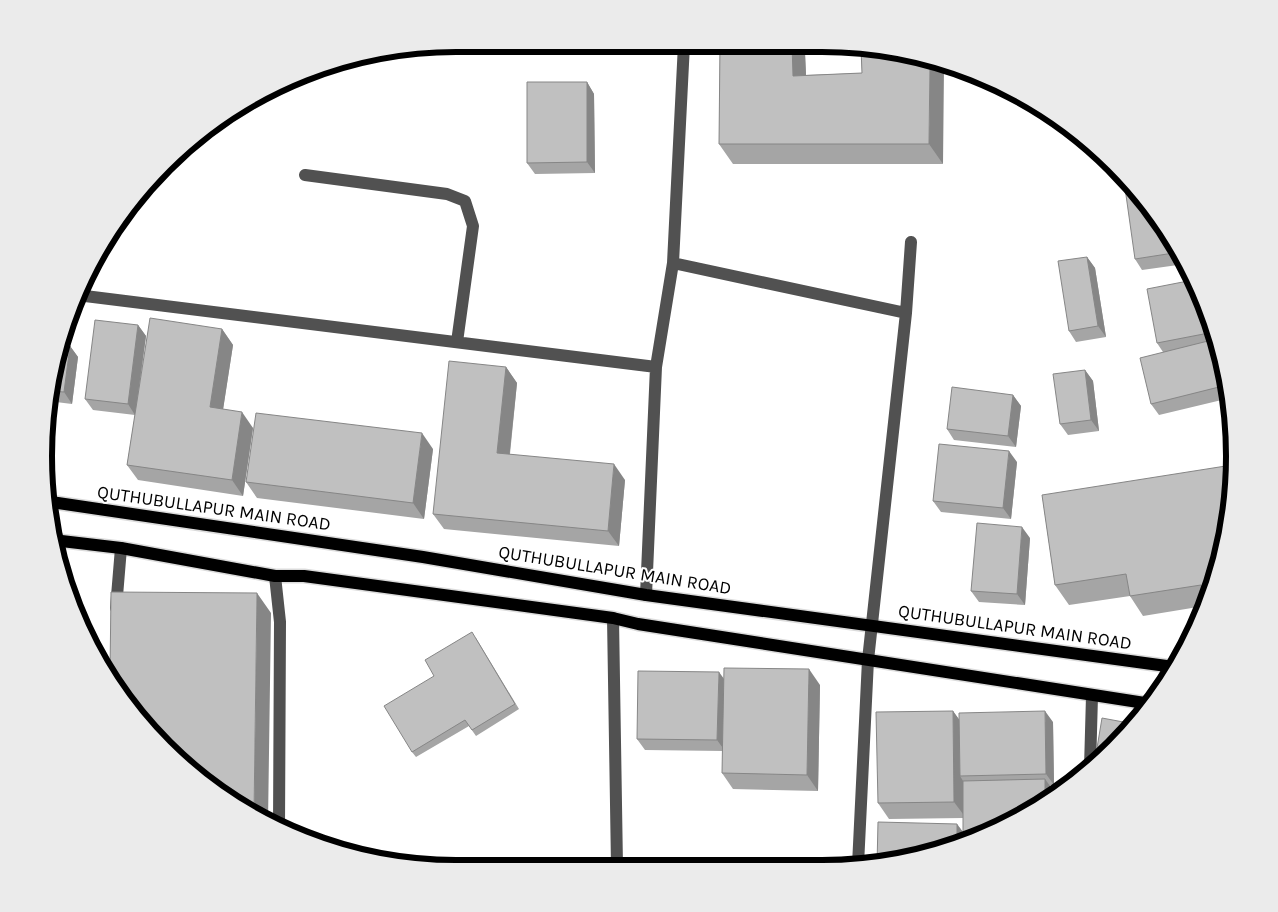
<svg xmlns="http://www.w3.org/2000/svg" width="1278" height="912" font-family="Karla,sans-serif">
	<style>
		.lines { fill: none; stroke-linecap: round; stroke-linejoin: round }
		.major-casing { stroke: #dbdbdb; stroke-width: 15 }
		.minor { stroke: #515151; stroke-width: 12 }
		.major { stroke: #000; stroke-width: 12 }
		.wall { fill: #a5a5a5; fill-rule: evenodd }
		.shaded-wall { fill: #868686 }
		.building { fill: #c0c0c0; stroke: #868686 }
		.labels { text-anchor: middle; stroke-width: 4; stroke-linejoin: round; paint-order: stroke }
		.street-label { font-size: 18px; fill: #000; stroke: #fff }
		.rim { fill: none; stroke: #000; stroke-width: 6 }
	</style>
	<rect width="100%" height="100%" fill="#fff"/>
	<g class="lines">
		<g class="major-casing">
			<path id="major" d="M51 502 423 557 646 595 1174 667
				M53 540 121 548 275 576H304L613 618 638 624 1151 704"/>
		</g>
		<path class="minor" d="M305 175 447 194 465 201 473 226 457 342
			M673 263 906 313 911 242
			M77 295 656 367
			M275 576 280 622 279 828
			M646 595 656 367 673 263 684 44
			M116 608 121 548
			M613 618 617 866
			M1090 768 1092 696
			M858 865 868 660 906 313"/>
		<use href="#major" class="major"/>
	</g>
	<path class="wall" d="M720 44H822L903 52 943 164H733L719 144ZM861 51 862 73 806 75 805 53Z
		M587 82 594 94 595 173 535 174 527 163Z
		M1179 250 1185 264 1142 270 1135 259Z
		M1087 257 1095 268 1106 337 1076 342 1069 331Z
		M1212 323 1230 398 1159 415 1151 404 1163 352 1157 343Z
		M138 325 146 336 140 383 222 329 233 345 223 409 253 428 243 496 138 480 127 465 135 415 93 410 85 399Z
		M63 345 70 346 78 357 72 404 48 401Z
		M506 367 517 383 510 454 625 480 619 546 444 529 433 514Z
		M1085 370 1093 381 1099 431 1068 435 1060 424Z
		M1013 395 1021 406 1016 447 954 440 947 429Z
		M433 449 424 519 257 498 246 482Z
		M1017 462 1011 519 941 512 933 501Z
		M1042 495 1220 562 1204 606 1143 616 1130 596 1069 605 1055 585Z
		M1030 538 1025 605 979 602 971 591Z
		M476 638 519 709 476 736 469 726 416 757 412 752 434 676Z
		M724 680 820 685 818 791 733 789 722 773 723 751 645 750 637 739Z
		M953 711 959 720 1053 722 1054 785H1050L1053 790V793L1004 826 965 838V837V838L957 824 963 832V818L889 819 878 803Z"/>
	<path class="shaded-wall" d="M792 44H799L805 53 807 96 793 76Z
		M930 62 944 67 943 164 929 144Z
		M587 82 594 94 595 173 587 162Z
		M1087 257 1095 268 1106 337 1098 326Z
		M138 325 146 336 135 415 128 404Z
		M222 329 233 345 221 423 210 407Z
		M70 346 78 357 72 404 64 392Z
		M506 367 517 383 508 469 497 453Z
		M1085 370 1093 381 1099 431 1091 420Z
		M1013 395 1021 406 1016 447 1008 436Z
		M242 412 253 428 243 496 232 480Z
		M422 433 433 449 424 519 413 503Z
		M1009 451 1017 462 1011 519 1003 508Z
		M614 464 625 480 619 546 608 531Z
		M1022 527 1030 538 1025 605 1017 594Z
		M257 593 271 613 268 822 254 814Z
		M809 669 820 685 818 791 807 775Z
		M719 672 727 683 725 751 717 740Z
		M953 711 964 726 960 776 965 784 966 818 954 802Z
		M1045 711 1053 722 1054 785 1046 774Z
		M1045 779 1053 790V793L1045 798Z
		M957 824 965 835H963L965 837V838L957 840Z"/>
	<path class="building" d="M720 44H792L793 76 862 73 861 48 903 52 930 62 929 144H719Z
		M527 82H587V162L527 163Z
		M1134 187 1179 250 1180 252 1135 259 1125 188Z
		M1087 257 1098 326 1069 331 1058 261Z
		M1193 280 1212 323 1214 332 1157 343 1147 289Z
		M150 318 222 329 210 407 242 412 232 480 127 465Z
		M95 320 138 325 128 404 85 399Z
		M1216 339 1227 385 1151 404 1140 358Z
		M63 345 70 346 64 392 50 391Z
		M449 361 506 367 497 453 614 464 608 531 433 514Z
		M1085 370 1091 420 1060 424 1053 374Z
		M952 387 1013 395 1008 436 947 429Z
		M256 413 422 433 413 503 246 482Z
		M939 444 1009 451 1003 508 933 501Z
		M1232 465 1233 483 1220 562 1204 605 1201 585 1130 596 1126 574 1055 585 1042 495Z
		M977 523 1022 527 1017 594 971 591Z
		M111 592 257 593 254 814 205 783 146 728 110 674Z
		M472 632 515 704 472 730 465 720 412 752 384 706 434 676 425 660Z
		M724 668 809 669 807 775 722 773Z
		M638 671 719 672 717 740 637 739Z
		M953 711 954 802 878 803 876 712Z
		M1045 711 1046 774 960 776 959 713Z
		M1102 718 1134 724 1094 766Z
		M1045 779V798L1004 826 976 834 963 835V781Z
		M878 822 957 824V840L877 865Z
		M730 864 808 865 730 866Z"/>
	<g class="labels">
		<g class="street-label">
			<text transform="translate(214 508) rotate(8)" y="6">QUTHUBULLAPUR MAIN ROAD</text>
			<text transform="translate(615 570) rotate(9)" y="6">QUTHUBULLAPUR MAIN ROAD</text>
			<text transform="translate(1015 627) rotate(8)" y="6">QUTHUBULLAPUR MAIN ROAD</text>
		</g>
	</g>
	<path d="M0 0H1278V912H0ZM456 52H822A404 404 0 0 1 1226 456V456A404 404 0 0 1 822 860H456A404 404 0 0 1 52 456V456A404 404 0 0 1 456 52Z" fill="#ebebeb" fill-rule="evenodd"/>
	<path class="rim" d="M456 52H822A404 404 0 0 1 1226 456V456A404 404 0 0 1 822 860H456A404 404 0 0 1 52 456V456A404 404 0 0 1 456 52Z"/>
</svg>
